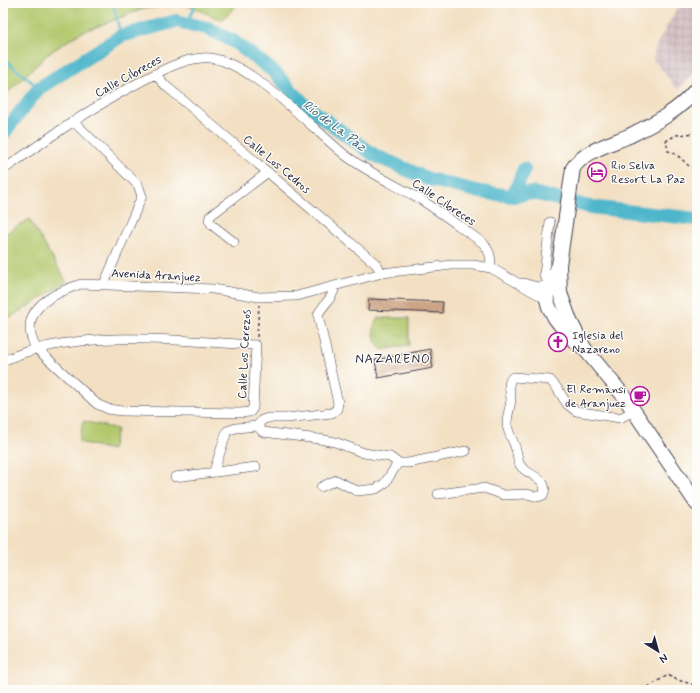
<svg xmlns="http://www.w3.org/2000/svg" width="700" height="693" font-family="Mynerve,sans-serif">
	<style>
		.industrial { fill: url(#industrial-grid) }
		.grass { fill: url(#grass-tufts); stroke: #6a7554 }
		.park { fill: #b2c86d; stroke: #6a7554 }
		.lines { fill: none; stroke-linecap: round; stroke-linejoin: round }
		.stream { stroke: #4db6cb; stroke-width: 2.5 }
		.river { stroke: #4db6cb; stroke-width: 14 }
		.building { fill: url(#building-back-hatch) }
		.minor-casing { stroke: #413e4f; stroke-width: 10 }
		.primary-casing { stroke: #413e4f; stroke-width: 16 }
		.path { stroke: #413e4f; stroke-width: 1.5; stroke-dasharray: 3 3; stroke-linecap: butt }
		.minor { stroke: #fff; stroke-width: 9 }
		.primary { stroke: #fff; stroke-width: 14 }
		.labels { text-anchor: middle; stroke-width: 3; stroke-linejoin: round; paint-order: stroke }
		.street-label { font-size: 12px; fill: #22223b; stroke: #fdfcf7 }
		.poi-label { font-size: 12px; fill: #22223b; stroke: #fdfcf7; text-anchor: start }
		.water-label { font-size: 13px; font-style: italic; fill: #335d75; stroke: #fdfcf7 }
		.neighbourhood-label { font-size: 13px; letter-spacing: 1px; fill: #22223b; stroke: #fdfcf7 }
	</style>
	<defs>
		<pattern id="industrial-grid" width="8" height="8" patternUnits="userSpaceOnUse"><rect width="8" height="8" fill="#d2bec3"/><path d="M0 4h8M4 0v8" fill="none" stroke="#b4a3a8"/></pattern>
		<pattern id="grass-tufts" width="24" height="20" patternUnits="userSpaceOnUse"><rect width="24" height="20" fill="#b2c86d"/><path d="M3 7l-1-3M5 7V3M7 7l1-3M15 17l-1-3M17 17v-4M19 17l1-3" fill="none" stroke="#99ac5f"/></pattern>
		<pattern id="building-back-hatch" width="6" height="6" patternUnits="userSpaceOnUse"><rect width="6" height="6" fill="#d0a788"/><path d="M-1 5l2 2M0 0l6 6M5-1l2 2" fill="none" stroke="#b28f76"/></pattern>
	</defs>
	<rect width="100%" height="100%" fill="#fdfcf7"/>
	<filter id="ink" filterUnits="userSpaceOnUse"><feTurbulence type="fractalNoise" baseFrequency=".025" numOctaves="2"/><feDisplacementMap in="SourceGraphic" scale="8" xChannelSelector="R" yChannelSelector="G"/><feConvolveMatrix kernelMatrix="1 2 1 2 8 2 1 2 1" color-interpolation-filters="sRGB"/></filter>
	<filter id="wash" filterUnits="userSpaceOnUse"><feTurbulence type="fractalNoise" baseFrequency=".012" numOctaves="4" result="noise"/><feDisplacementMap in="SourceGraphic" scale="16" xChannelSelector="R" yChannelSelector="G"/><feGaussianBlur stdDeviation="0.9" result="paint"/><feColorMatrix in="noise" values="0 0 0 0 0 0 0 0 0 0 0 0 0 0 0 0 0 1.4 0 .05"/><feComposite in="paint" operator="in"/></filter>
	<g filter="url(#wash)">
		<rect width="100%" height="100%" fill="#f3e0c3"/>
		<path class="industrial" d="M680 3H697V70L678 90 653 59 656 46Z"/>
		<path class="grass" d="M378 318H409V345L382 350C373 344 371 326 378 318Z"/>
		<path class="park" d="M3 3H239L222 20 184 4 143 9 80 33 49 53 3 97Z
			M29 219 67 282 3 322V235Z
			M83 421 117 429 112 450 79 442Z"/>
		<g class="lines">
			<path class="stream" d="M113 3 121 36
				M187 24 196 3
				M3 58 39 88"/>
			<path class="river" d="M3 134 39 88 121 36 176 21 207 28 233 41 274 72 306 106 374 155 428 179 480 192 513 196 533 193 590 207 697 219
				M513 196 524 169"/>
		</g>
		<g id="blocks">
			<path class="building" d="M369 299 443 302 442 313 368 310Z
				M430 349 433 368 378 378 375 360Z"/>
		</g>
	</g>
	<g filter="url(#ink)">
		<use href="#blocks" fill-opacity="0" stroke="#413e4f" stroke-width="1"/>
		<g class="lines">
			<g class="minor-casing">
				<path id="minor" d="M155 74 166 86 376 264 382 273
					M73 121 138 185 142 196 104 284
					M3 170C47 139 91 108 138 83 159 72 179 60 202 58 245 54 312 129 345 155 367 172 398 186 423 201 443 214 463 229 483 243 490 251 491 257 491 268
					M234 242 212 225 209 220 210 216 268 172
					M523 283 538 287 550 285 544 275 550 222
					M335 286C334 298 322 305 318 315L338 403 337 409 332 413 286 418H268L262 420 257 426 263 432 319 439 335 442 364 453 390 457 398 463H408L466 451
					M3 361C74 327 179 341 256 345L253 408 250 412 240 413 122 411 108 409 97 404 36 348C16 311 51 294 81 284L213 289 259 297 297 296 382 273 452 265H473L491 268 548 300
					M214 471 227 431 236 428 257 426
					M175 477 256 467
					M321 487 336 480 357 491 376 489 385 483 398 463
					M438 494 484 488 504 495 527 494 538 497 543 495C551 478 527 476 520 465 517 460 518 455 516 450 514 441 508 434 507 424 507 416 510 408 511 400 511 391 506 383 513 377L550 380 557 388 567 404 576 411 620 418 634 411"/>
			</g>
			<g class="primary-casing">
				<path id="primary" d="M558 267 546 296 549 307 555 318 569 336 584 348 623 395 697 504
					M584 348 570 321 560 293 559 265 573 168C584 151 610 144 629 136 653 124 681 110 697 88"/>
			</g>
			<path class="path" d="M697 133 676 135 666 141 668 151C682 155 685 166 697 171
				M257 337 259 305
				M643 690 668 675C677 681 687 682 697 686"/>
			<use href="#minor" class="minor"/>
			<use href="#primary" class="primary"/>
		</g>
	</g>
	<defs>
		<g id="hotel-ring" transform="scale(1)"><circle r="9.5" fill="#fdfcf7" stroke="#b5179e" stroke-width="1.5"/><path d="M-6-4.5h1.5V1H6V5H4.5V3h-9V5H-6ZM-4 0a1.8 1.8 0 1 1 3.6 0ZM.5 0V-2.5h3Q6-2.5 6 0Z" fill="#b5179e"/></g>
		<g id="church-ring" transform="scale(1)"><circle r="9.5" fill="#fdfcf7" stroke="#b5179e" stroke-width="1.5"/><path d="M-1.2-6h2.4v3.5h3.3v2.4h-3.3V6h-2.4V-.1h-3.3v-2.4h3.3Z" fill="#b5179e"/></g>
		<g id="cafe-ring" transform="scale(1)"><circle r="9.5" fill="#fdfcf7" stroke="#b5179e" stroke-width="1.5"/><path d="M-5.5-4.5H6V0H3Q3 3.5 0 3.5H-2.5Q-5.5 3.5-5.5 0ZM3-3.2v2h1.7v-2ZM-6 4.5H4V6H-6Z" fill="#b5179e"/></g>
	</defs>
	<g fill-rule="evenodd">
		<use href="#hotel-ring" x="597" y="172"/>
		<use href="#church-ring" x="558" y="342"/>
		<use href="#cafe-ring" x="640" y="396"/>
	</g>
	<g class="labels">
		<g class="street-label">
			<text transform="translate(128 76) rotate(-29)" y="4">Calle Cibreces</text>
			<text transform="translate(277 164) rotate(40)" y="4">Calle Los Cedros</text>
			<text transform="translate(444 202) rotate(34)" y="4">Calle Cibreces</text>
			<text transform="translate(156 275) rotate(3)" y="4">Avenida Aranjuez</text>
			<text transform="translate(244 354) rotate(-87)" y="4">Calle Los Cerezos</text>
		</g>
		<g class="poi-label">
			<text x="611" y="169">Rio Selva<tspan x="611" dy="14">Resort La Paz</tspan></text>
			<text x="572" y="339">Iglesia del<tspan x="572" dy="14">Nazareno</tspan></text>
			<text x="626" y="393" text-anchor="end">El Remansi<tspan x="626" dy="14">de Aranjuez</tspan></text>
		</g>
		<g class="water-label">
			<text transform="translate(335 125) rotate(37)" y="5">Río de La Paz</text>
		</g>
		<g class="neighbourhood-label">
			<text x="393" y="363">NAZARENO</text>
		</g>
	</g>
	<rect width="700" height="693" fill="none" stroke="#fdfcf7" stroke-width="16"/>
	<g transform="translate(658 651) rotate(143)" stroke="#fdfcf7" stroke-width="3" paint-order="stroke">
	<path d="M0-3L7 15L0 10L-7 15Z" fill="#22223b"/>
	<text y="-6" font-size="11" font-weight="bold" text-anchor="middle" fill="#22223b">N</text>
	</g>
</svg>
